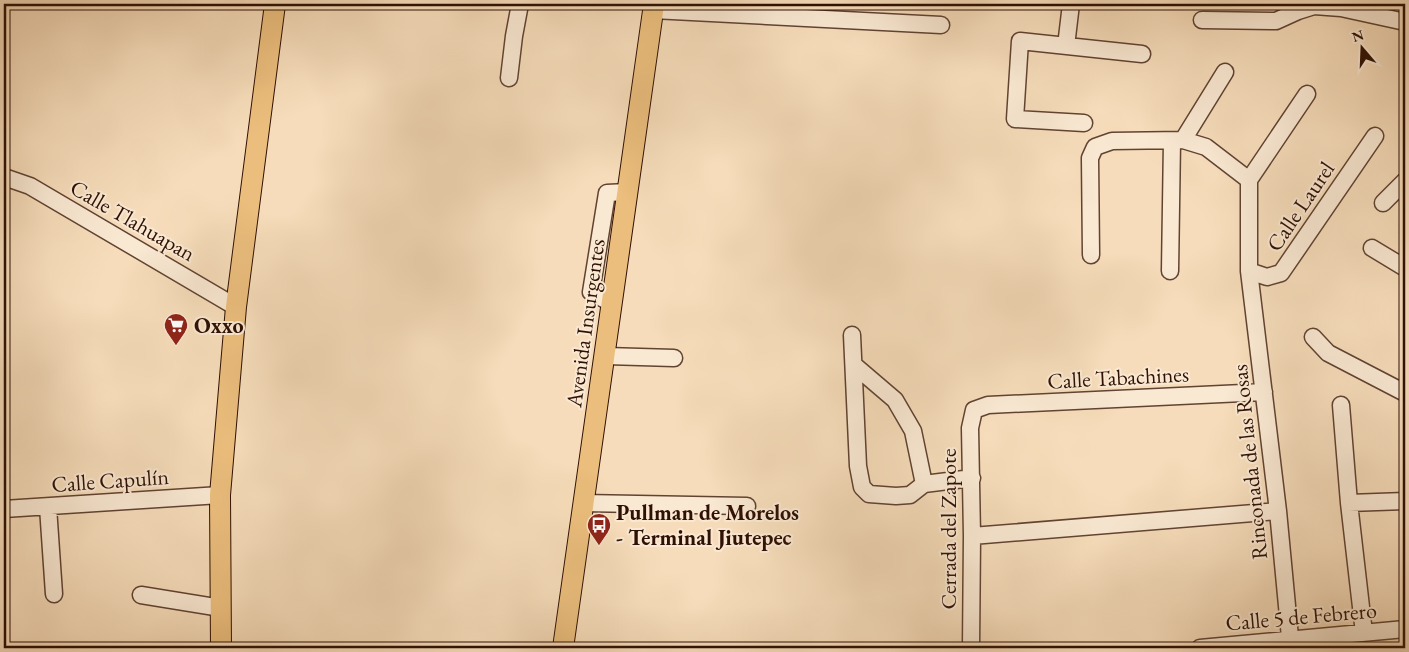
<svg xmlns="http://www.w3.org/2000/svg" width="1409" height="652" font-family="'EB Garamond',serif">
	<style>
		.lines { fill: none; stroke-linecap: round; stroke-linejoin: round }
		.minor-casing { stroke: #614332; stroke-width: 19 }
		.major-casing { stroke: #2f1004; stroke-width: 22 }
		.minor { stroke: #f9e8d2; stroke-width: 16 }
		.major { stroke: #ebbe7d; stroke-width: 20 }
		.labels { text-anchor: middle; stroke-width: 4; stroke-linejoin: round; paint-order: stroke }
		.street-label { font-size: 22px; fill: #2f1004; stroke: #f9e8d2 }
		.poi-label { font-size: 22px; font-weight: bold; fill: #2f1004; stroke: #f9e8d2; text-anchor: start }
	</style>
	<rect width="100%" height="100%" fill="#f6dcba"/>
	<filter id="stains"><feTurbulence type="fractalNoise" baseFrequency=".004" numOctaves="4"/><feColorMatrix values="0 0 0 0 .2 0 0 0 0 .09 0 0 0 0 .02 0 0 0 .5 -.17"/></filter>
	<radialGradient id="worn" r=".72"><stop offset=".6" stop-color="#630" stop-opacity="0"/><stop offset="1" stop-color="#630" stop-opacity=".3"/></radialGradient>
	<g class="lines">
		<g class="minor-casing">
			<path id="minor" d="M653 10 941 25
				M1202 20 1276 21 1298 11 1314 6 1341 8 1405 22
				M1066 46 1071 4
				M509 78 514 36 520 4
				M1084 123 1015 119 1020 41 1142 54
				M1183 140 1225 72
				M4 177 30 186 236 307
				M1383 203 1405 181
				M1372 248 1405 268
				M1091 255 1090 158 1095 147 1112 141 1183 140 1206 147 1249 180
				M1170 271 1172 141
				M1249 271 1267 277 1281 273 1375 136
				M611 303 591 292 607 193 627 192
				M852 335 858 466 862 487 869 494 896 496 910 495 924 484 913 431 895 400 854 365
				M1313 337 1328 353 1405 393
				M606 356 674 358
				M1341 405 1349 503 1364 633
				M924 484 972 478
				M583 503 747 506
				M1349 503 1405 501
				M48 507 54 594
				M4 509 220 495
				M972 536 1278 511
				M141 595 221 608
				M971 648 972 536 970 428 974 410 988 405 1264 392
				M1200 648 1405 629
				M1291 648 1278 511 1249 271V180L1307 94"/>
		</g>
		<g class="major-casing">
			<path id="major" d="M221 648 220 495 236 307 275 4
				M563 648 654 4"/>
		</g>
		<use href="#minor" class="minor"/>
		<use href="#major" class="major"/>
	</g>
	<defs>
		<g id="supermarket-pin" transform="scale(1.25)"><path d="M0 17L-7.5 6A9.5 9.5 0 1 1 7.5 6Z" fill="#8f2418" stroke="#f9e8d2"/><path d="M-6-5.5h2.5l.6 2H6L4.5 2H-2.5L-4.4-4H-6ZM-1.5 3.2a1.3 1.3 0 1 0 .1 0ZM3 3.2a1.3 1.3 0 1 0 .1 0Z" fill="#fff"/></g>
		<g id="bus-pin" transform="scale(1.25)"><path d="M0 17L-7.5 6A9.5 9.5 0 1 1 7.5 6Z" fill="#8f2418" stroke="#f9e8d2"/><path d="M-5-6H5V4H4V6H2V4H-2V6H-4V4H-5ZM-3.5-4V0h7V-4ZM-3.5 1.2v1.5H-2V1.2ZM2 1.2v1.5H3.5V1.2Z" fill="#fff"/></g>
	</defs>
	<g fill-rule="evenodd">
		<use href="#supermarket-pin" x="176" y="325"/>
		<use href="#bus-pin" x="599" y="525"/>
	</g>
	<g class="labels">
		<g class="street-label">
			<text transform="translate(1300 206) rotate(-56)" y="8">Calle Laurel</text>
			<text transform="translate(133 220) rotate(30)" y="8">Calle Tlahuapan</text>
			<text transform="translate(585 323) rotate(-82)" y="8">Avenida Insurgentes</text>
			<text transform="translate(1118 377) rotate(-3)" y="8">Calle Tabachines</text>
			<text transform="translate(1249 462) rotate(-96)" y="8">Rinconada de las Rosas</text>
			<text transform="translate(110 480) rotate(-4)" y="8">Calle Capulín</text>
			<text transform="translate(948 529) rotate(-90)" y="8">Cerrada del Zapote</text>
			<text transform="translate(1301 616) rotate(-5)" y="8">Calle 5 de Febrero</text>
		</g>
		<g class="poi-label">
			<text x="194" y="333">Oxxo</text>
			<text x="616" y="520">Pullman de Morelos<tspan x="616" dy="25">- Terminal Jiutepec</tspan></text>
		</g>
	</g>
	<rect width="1409" height="652" fill="none" stroke="#f6dcba" stroke-width="20"/>
	<rect x="5" y="5" width="1399" height="642" fill="none" stroke="#2f1004" stroke-width="2.5"/>
	<rect x="10" y="10" width="1389" height="632" fill="none" stroke="#2f1004"/>
	<g transform="translate(1362 48) rotate(341)" stroke="#f9e8d2" stroke-width="4" paint-order="stroke">
	<path d="M0-4L9 19L0 12L-9 19Z" fill="#2f1004"/>
	<text y="-8" font-size="14" font-weight="bold" text-anchor="middle" fill="#2f1004">N</text>
	</g>
	<rect width="100%" height="100%" filter="url(#stains)"/>
	<rect width="100%" height="100%" fill="url(#worn)"/>
</svg>
